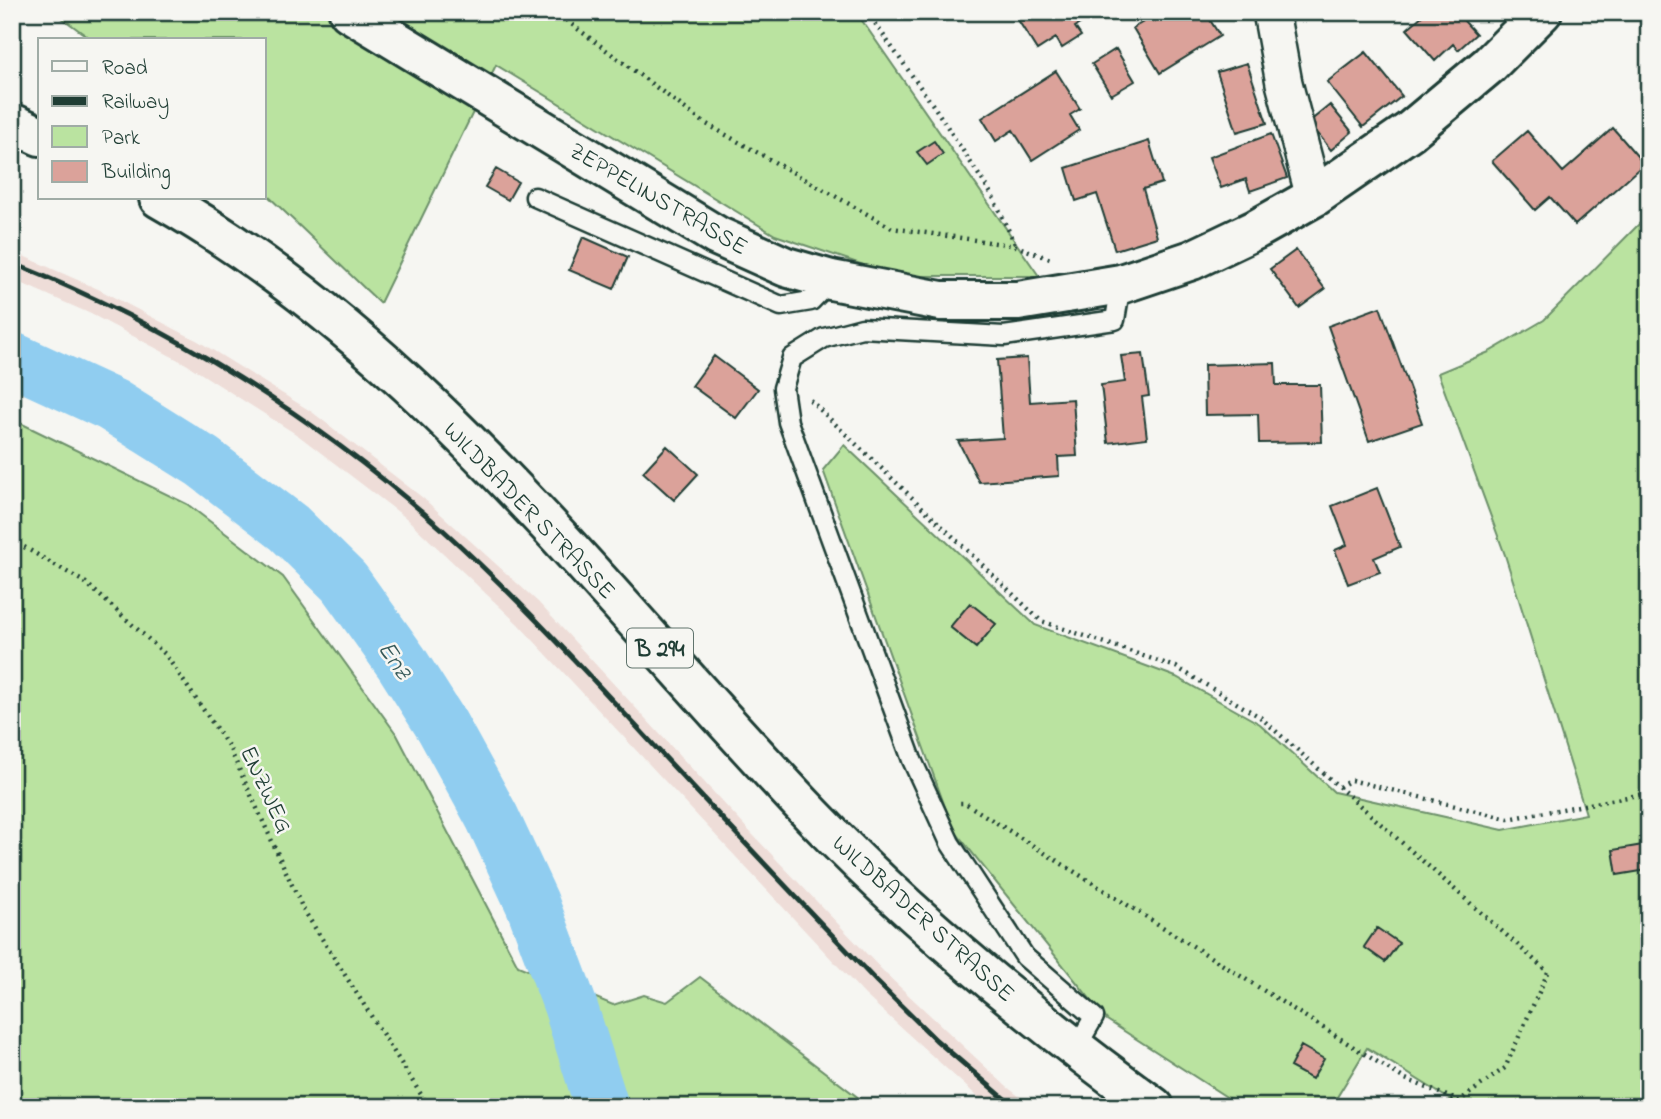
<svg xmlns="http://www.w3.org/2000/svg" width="1661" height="1119" font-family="'Indie Flower',sans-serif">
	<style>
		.built { fill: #eeddd8 }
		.green { fill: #bae3a0; stroke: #6c906a; stroke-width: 2 }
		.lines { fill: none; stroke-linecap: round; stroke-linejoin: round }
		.river { stroke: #90cdf0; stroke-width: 54 }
		.building { fill: #dba29a; stroke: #1f3d34; stroke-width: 2 }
		.service-casing { stroke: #1f3d34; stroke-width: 23 }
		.minor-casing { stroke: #1f3d34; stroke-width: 40 }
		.tertiary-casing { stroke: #1f3d34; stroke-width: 44 }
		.primary-casing { stroke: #1f3d34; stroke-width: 44 }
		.path { stroke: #1f3d34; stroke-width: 4.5; stroke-dasharray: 2 5; stroke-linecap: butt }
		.service { stroke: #f6f6f2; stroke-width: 18 }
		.minor { stroke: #f6f6f2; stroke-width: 35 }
		.tertiary { stroke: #f6f6f2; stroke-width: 38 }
		.primary { stroke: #f6f6f2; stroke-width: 38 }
		.rail { stroke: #1f3d34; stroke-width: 5 }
		.labels { text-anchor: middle; stroke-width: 5; stroke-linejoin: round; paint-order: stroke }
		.shield { fill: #f6f6f2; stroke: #60746d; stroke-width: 2 }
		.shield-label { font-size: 23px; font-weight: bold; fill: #1f3d34 }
		.street-label { font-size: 24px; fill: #1f3d34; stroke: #f6f6f2 }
		.water-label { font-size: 26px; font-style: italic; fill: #365a5a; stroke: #f6f6f2 }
	</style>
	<rect width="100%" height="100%" fill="#f6f6f2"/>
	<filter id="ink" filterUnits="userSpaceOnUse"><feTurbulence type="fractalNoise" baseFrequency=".0143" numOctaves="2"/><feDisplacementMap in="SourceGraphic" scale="14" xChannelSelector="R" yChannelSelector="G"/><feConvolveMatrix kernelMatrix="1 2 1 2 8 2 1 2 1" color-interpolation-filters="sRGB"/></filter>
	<g filter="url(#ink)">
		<path class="built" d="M12 251 98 289 198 341 312 412 423 498 538 602 753 835 886 974 1007 1087 1033 1107H989L865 995 518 624 406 518 299 436 186 364 91 314 12 279Z"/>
		<path class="green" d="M54 12H856L1039 276H896L775 235 496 65 380 303 264 192V40H92Z
			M1649 214V1107H1462L1367 1048 1331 1107H1242L1107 1020 953 829 823 470 844 445 1035 625 1176 677 1260 724 1334 792 1503 830 1586 814 1505 555 1438 373 1489 352 1544 320Z
			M12 419 187 504 283 577 397 735 518 966 613 1005 644 995 667 1002 700 977 864 1102 860 1107H12Z"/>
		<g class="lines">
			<path class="river" d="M12 359 112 405 203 462 289 528 344 582 402 663 442 726 492 817 532 903 570 1005 602 1107"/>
		</g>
		<path class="building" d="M1013 12H1088L1091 17 1075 27 1081 36 1062 48 1056 38 1037 50Z
			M1156 12H1205L1220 36 1160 73 1133 28 1157 14Z
			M1422 12H1456L1476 34 1458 50 1453 44 1435 61 1407 29 1424 14Z
			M1116 49 1135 81 1111 95 1092 64Z
			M1366 52 1402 96 1363 127 1327 82Z
			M1247 63 1267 123 1237 132 1217 72Z
			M1056 71 1080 109 1070 115 1079 130 1032 160 1013 130 996 141 982 118Z
			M1330 105 1352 132 1331 150 1309 122Z
			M1613 128 1644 164 1575 225 1550 197 1535 210 1492 161 1527 131 1563 172Z
			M1271 134 1287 178 1250 191 1246 179 1221 188 1209 157Z
			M934 141 943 154 927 165 917 152Z
			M1149 141 1162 183 1143 189 1157 237 1115 250 1097 194 1076 201 1066 168Z
			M496 169 518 182 508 200 485 187Z
			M583 237 628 257 614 289 569 270Z
			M1296 250 1325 289 1299 308 1270 269Z
			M1380 307 1422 423 1369 441 1328 326Z
			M1143 354 1149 396 1142 397 1147 438 1108 443 1101 385 1125 382 1121 356Z
			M714 356 758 389 736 418 692 386Z
			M1027 358 1030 402 1073 399 1077 456 1058 457 1059 476 979 482 958 441 1003 438 997 360Z
			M1275 363 1276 385H1320L1322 442 1259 443 1258 414 1205 415 1204 365Z
			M667 446 698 474 674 500 643 472Z
			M1377 488 1400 547 1374 558 1380 572 1348 584 1335 550 1347 545 1332 506Z
			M970 603 996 624 976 648 950 627Z
			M1643 845 1647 870 1617 875 1613 850Z
			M1377 928 1399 943 1385 962 1364 947Z
			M1301 1046 1324 1059 1312 1079 1290 1067Z"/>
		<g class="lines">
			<g class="service-casing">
				<path id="service" d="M535 197 781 306 811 301 831 280
					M1075 1050 1094 1017 1025 957 950 843 912 760 788 422 783 388 792 358 824 338 862 328 1004 336 1115 320 1121 284"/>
			</g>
			<g class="minor-casing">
				<path id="minor" d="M1271 12 1284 83 1314 197"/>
			</g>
			<g class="tertiary-casing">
				<path id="tertiary" d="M349 12 717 236 786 267 831 280 941 301H1018L1121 284 1192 260 1257 229 1314 197 1410 131 1489 65 1542 12"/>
			</g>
			<g class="primary-casing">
				<path id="primary" d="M12 123 40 136
					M159 198C424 348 606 600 813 816 917 924 1033 1019 1154 1107"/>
			</g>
			<path class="path" d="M555 12 703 122 892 228 1016 246 1053 260
				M867 12 935 108 992 195 1016 246
				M810 400 1041 621 1176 667 1260 717 1548 972 1505 1068 1459 1101 1403 1078 965 803H957
				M12 540 86 583 165 654 229 747 303 909 429 1107
				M1339 787 1351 780 1508 819 1649 793"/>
			<use href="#service" class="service"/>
			<use href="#minor" class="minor"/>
			<use href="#tertiary" class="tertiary"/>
			<use href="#primary" class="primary"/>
			<path class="rail" d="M12 263C169 325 316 417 442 529 524 603 598 685 673 766 740 838 808 910 877 982L936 1040 1014 1107"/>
		</g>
	</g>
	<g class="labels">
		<rect class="shield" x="627" y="628.5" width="66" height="39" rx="5"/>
		<g class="shield-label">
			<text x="660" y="656">B 294</text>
		</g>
		<g class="street-label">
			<text transform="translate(659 198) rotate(30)" y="8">ZEPPELINSTRASSE</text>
			<text transform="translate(530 510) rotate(46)" y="8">WILDBADER STRASSE</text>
			<text transform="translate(267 789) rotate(65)" y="8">ENZWEG</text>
			<text transform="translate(924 918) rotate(42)" y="8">WILDBADER STRASSE</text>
		</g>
		<g class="water-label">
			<text transform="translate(396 659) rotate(56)" y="9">Enz</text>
		</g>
	</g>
	<rect width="1661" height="1119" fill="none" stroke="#f6f6f2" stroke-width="42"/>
	<rect x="21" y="21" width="1619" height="1077" fill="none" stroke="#1f3d34" stroke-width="2.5" filter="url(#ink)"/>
	<rect x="38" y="38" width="228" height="161" fill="#f6f6f2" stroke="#a0aca6" stroke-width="2"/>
	<rect x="52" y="61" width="35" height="10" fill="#f6f6f2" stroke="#a0aca6" stroke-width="2"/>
	<text x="102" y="74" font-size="21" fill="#1f3d34">Road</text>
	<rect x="52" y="96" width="35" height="10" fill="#1f3d34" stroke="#a0aca6" stroke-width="2"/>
	<text x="102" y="108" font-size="21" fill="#1f3d34">Railway</text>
	<rect x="52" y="126" width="35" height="21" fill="#bae3a0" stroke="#a0aca6" stroke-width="2"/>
	<text x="102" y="144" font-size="21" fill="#1f3d34">Park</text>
	<rect x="52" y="161" width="35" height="21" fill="#dba29a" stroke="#a0aca6" stroke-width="2"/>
	<text x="102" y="178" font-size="21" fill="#1f3d34">Building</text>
</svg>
